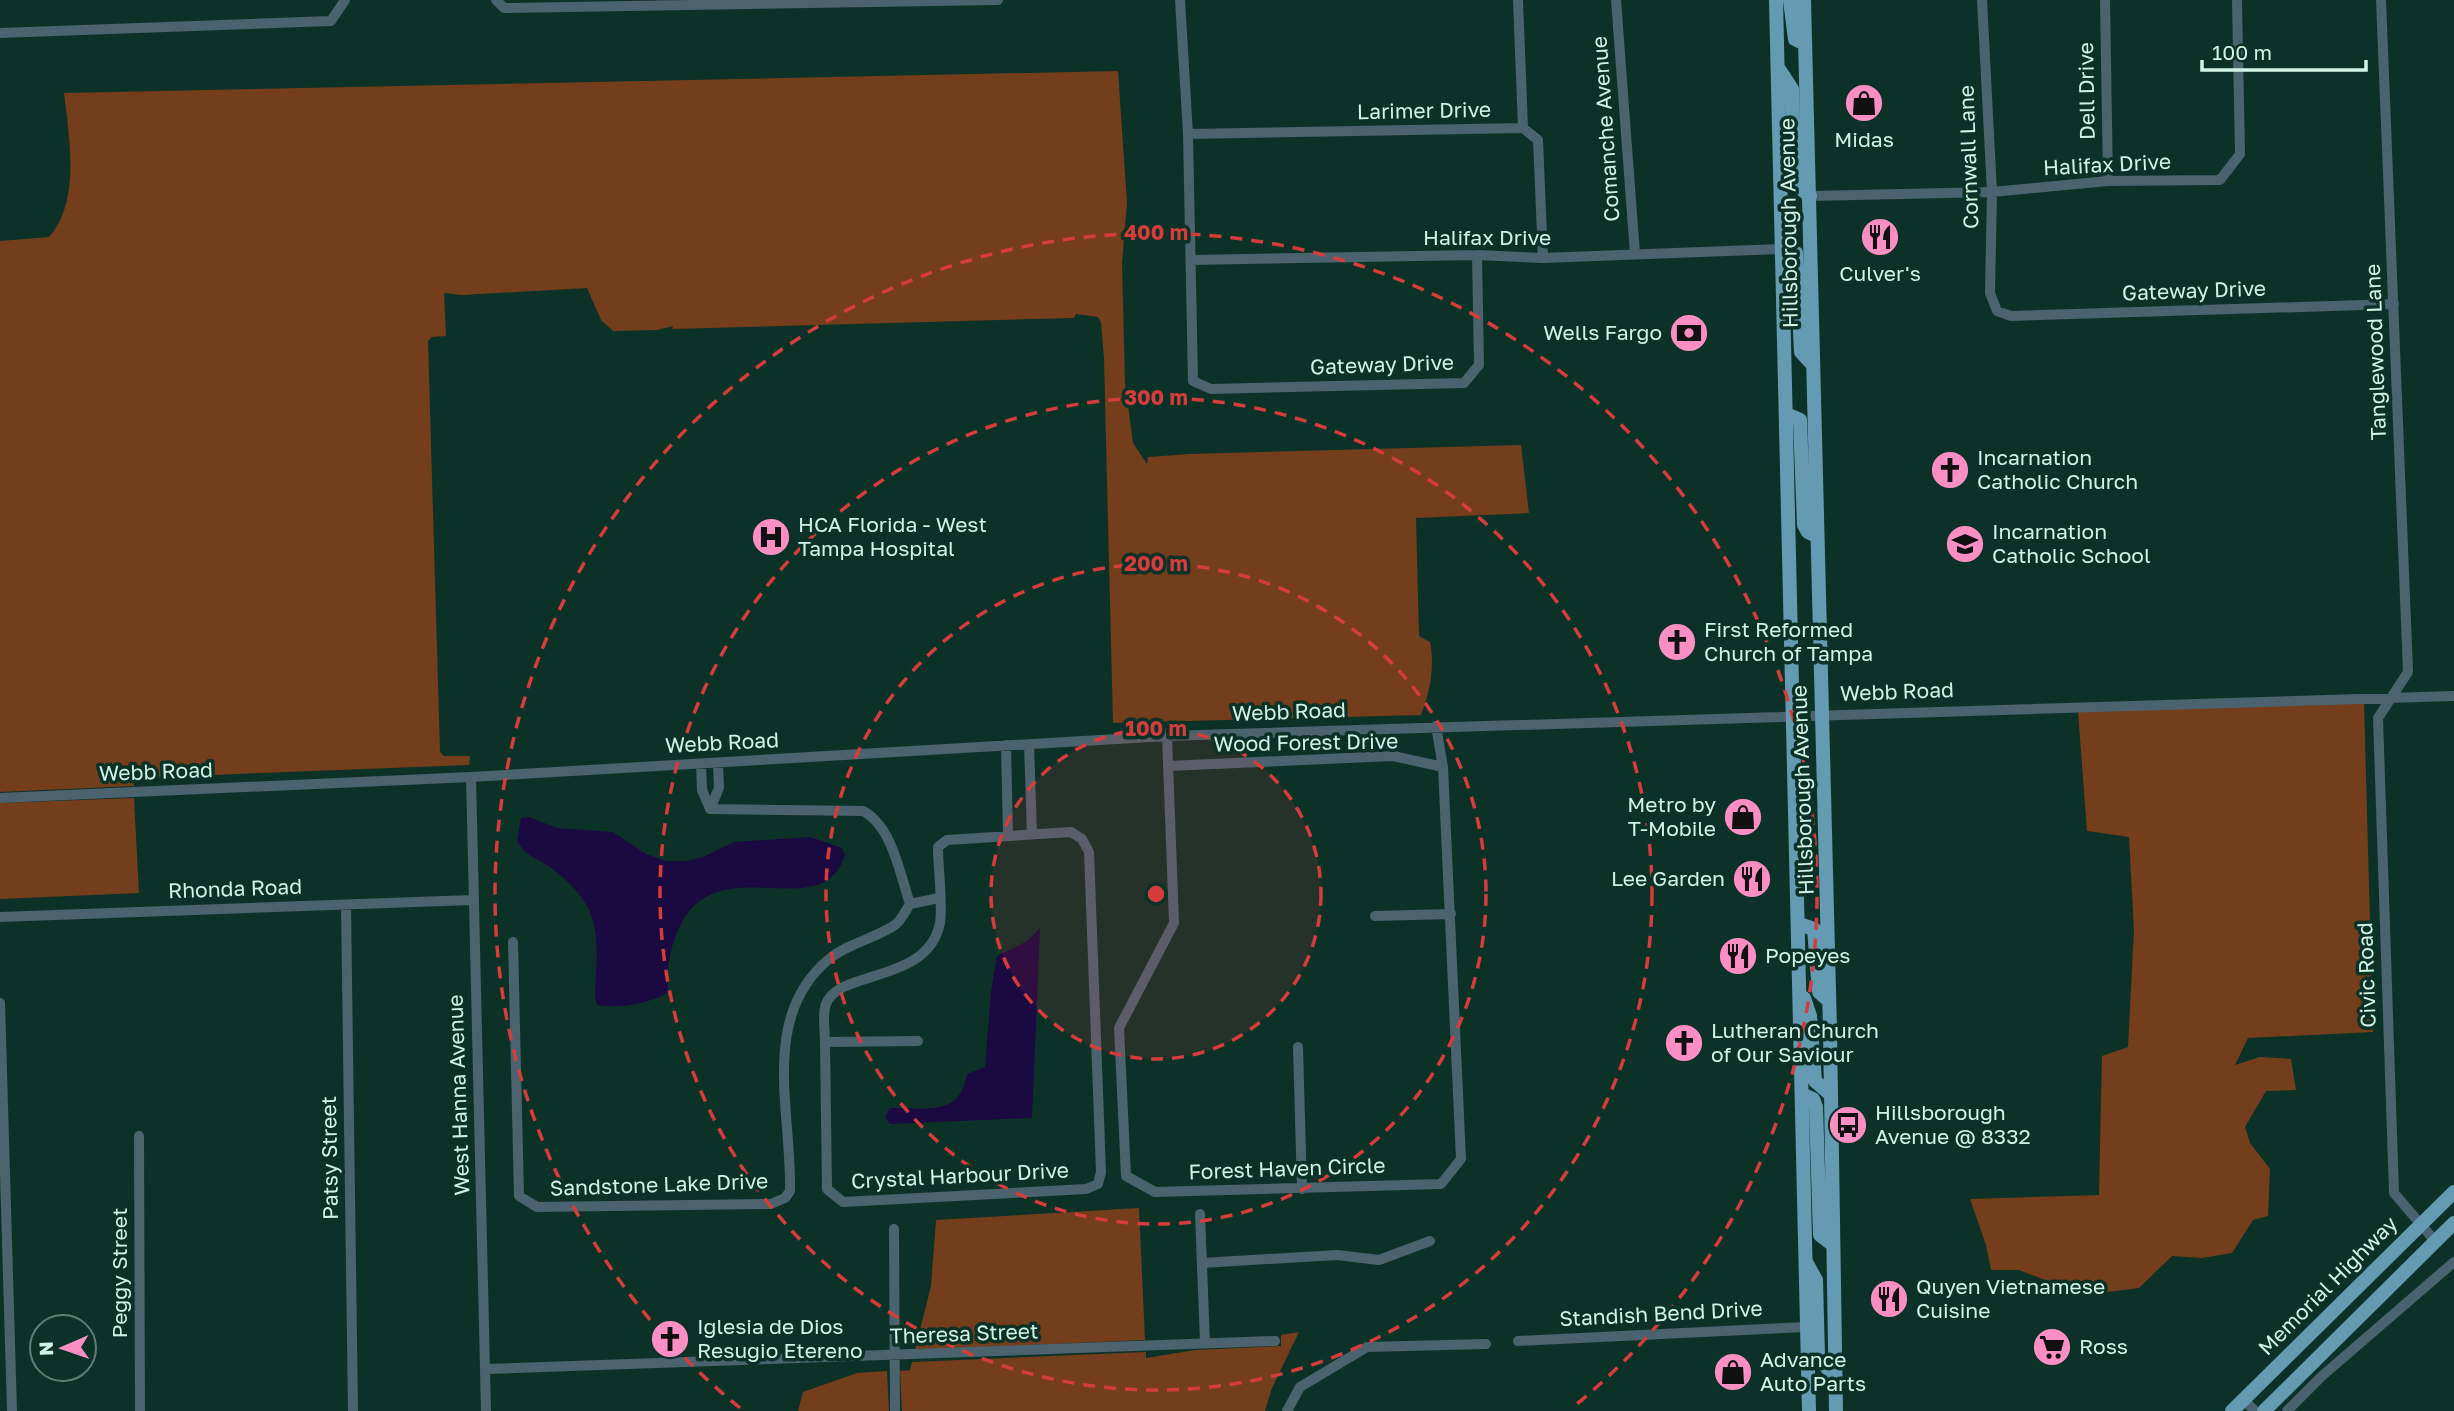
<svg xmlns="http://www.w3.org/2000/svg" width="2454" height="1411" font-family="'Golos Text',sans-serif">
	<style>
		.green { fill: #743d1b }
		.water { fill: #1b0941 }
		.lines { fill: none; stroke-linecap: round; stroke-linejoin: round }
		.minor { stroke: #4a636f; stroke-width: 10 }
		.major { stroke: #659ab3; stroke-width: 14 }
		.ring { fill: none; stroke: #d63c3b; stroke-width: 3.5; stroke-dasharray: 12 9 }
		.labels { text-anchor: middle; stroke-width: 7; stroke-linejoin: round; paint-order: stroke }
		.street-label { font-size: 21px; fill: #d1f3e6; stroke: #0c3227 }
		.poi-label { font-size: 21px; fill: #d1f3e6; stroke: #0c3227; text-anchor: start }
		.centre { fill: #d63c3b; stroke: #0c3227; stroke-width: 3.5 }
		.ring-label { font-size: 21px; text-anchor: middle; font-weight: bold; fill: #d63c3b; stroke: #0c3227; stroke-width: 7; stroke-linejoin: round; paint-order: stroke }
	</style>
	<rect width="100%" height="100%" fill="#0c3227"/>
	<path class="green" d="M1118 71 1127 203 1122 263 1125 383 1133 443 1147 464 1148 457 1190 454 1521 445 1529 513 1416 518 1419 636 1430 642C1435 667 1430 692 1421 715L1113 723 1104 358 1101 322 1098 317 1076 314 1074 318 672 329 673 326 657 330 613 331 601 320 587 288 462 295 444 293 446 336 432 337 428 341 440 752 444 756H470L469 765 134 778V786L0 792V241L49 237C81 201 69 137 64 93Z
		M2364 703 2373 1032 2248 1038 2235 1065 2260 1057 2291 1059 2296 1090 2266 1091 2245 1127 2250 1143 2270 1169 2268 1216 2253 1220 2232 1253 2202 1258 2172 1256 2139 1288 2083 1295 2019 1270H1991L1986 1245 1970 1199 2099 1195 2102 1056 2128 1047 2134 930 2129 837 2087 831 2078 712Z
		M134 798 139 893 0 899V803Z
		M1139 1208 1145 1340 915 1350 931 1286 936 1220Z
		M1299 1332 1272 1388 1265 1411H902L900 1371 910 1370 912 1362 1146 1352V1358L1195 1350 1281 1346V1335Z
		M887 1371 889 1411H798L803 1392 857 1373Z"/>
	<path class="water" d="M529 817 557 828 613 832 646 854 666 861H687L703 857 734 842 810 837 842 848 845 855C823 927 720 848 681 924 670 947 666 966 668 992 650 1004 618 1009 597 1005L595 996C597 936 605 911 554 870 539 858 528 859 517 841L521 818Z
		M1040 928 1032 1118 890 1124 885 1117 890 1108C926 1107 959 1118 967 1074L985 1067 991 991 997 956 1027 941Z"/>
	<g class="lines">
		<path class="minor" d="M496 0 504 8 998 0
			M1180 0 1188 134 1193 381 1211 389 1464 383 1479 365 1477 255
			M1518 0 1523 128
			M1616 0 1635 254
			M1982 0 1992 192 1990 293 1997 311 2011 316 2394 304
			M2105 0 2108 181
			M2381 0 2408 672 2378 718 2394 1193 2435 1241
			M0 33 331 21 345 0
			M1188 134 1523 128 1538 140 1543 258
			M1810 196 1992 192 2108 181 2220 180 2240 154 2237 0
			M1191 260 1477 255 1543 258 1782 249
			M1167 736 1174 923 1119 1028 1126 1176 1155 1192 1441 1184 1461 1159 1443 767 1436 726
			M1029 744 1032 835
			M1006 745 1008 836
			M701 764 702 790 710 809
			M1168 766 1393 756 1443 767
			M471 777 486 1411
			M0 798 471 777 1167 736 2454 696
			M710 809 863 811C892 826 900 874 910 904
			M710 809 719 788 718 763
			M346 905 353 1411
			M1375 916 1451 914
			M0 917 472 900
			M513 942 519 1196 537 1207 771 1204 785 1198 790 1191C792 1112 759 1017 829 959 848 943 874 939 895 925 901 921 906 910 910 904L939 898
			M0 1003 12 1411
			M825 1042C825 1031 822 1015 826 1004 839 969 928 984 940 923 943 905 938 867 938 847L947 840 1071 832 1082 839 1089 852 1101 1172 1098 1184 1086 1189 843 1202 827 1189 825 1042 918 1041
			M1298 1047 1302 1189
			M139 1136 140 1411
			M1200 1214 1205 1343
			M894 1229 895 1411
			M1202 1263 1337 1255 1379 1260 1430 1241
			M1518 1341 1806 1327
			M487 1369 1275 1341
			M2244 1400 2255 1411
			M1287 1411 1300 1387 1367 1347 1486 1344
			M2287 1411 2322 1376 2454 1262"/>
		<path class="major" d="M1776 0 1809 1411
			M1790 0 1795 39 1805 44
			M1804 0 1830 1030 1836 1411
			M1779 69 1792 89 1795 184 1810 196
			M1782 249 1796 253 1801 352 1813 365
			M1786 414 1800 420 1804 525 1808 532 1817 536
			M1799 924 1814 929 1819 992 1829 1001
			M1804 998 1810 1016 1815 1081 1830 1094
			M1802 1094 1813 1099 1816 1107 1820 1235 1833 1245
			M1806 1262 1816 1280 1818 1356 1834 1377
			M2232 1411 2454 1192
			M2264 1411 2454 1223"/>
	</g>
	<circle cx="1156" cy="894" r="165" fill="#d63c3b" fill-opacity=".12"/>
	<g class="ring">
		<circle cx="1156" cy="894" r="165"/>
		<circle cx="1156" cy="894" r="330"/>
		<circle cx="1156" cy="894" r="496"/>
		<path d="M740 1408A661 661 0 1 1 1572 1408"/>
	</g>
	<defs>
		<g id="shop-disc" transform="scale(2.0125)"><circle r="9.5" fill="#fb8fc4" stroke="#0c3227"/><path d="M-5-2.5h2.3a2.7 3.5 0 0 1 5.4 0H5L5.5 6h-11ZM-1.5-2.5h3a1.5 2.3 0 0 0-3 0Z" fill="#111"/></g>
		<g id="restaurant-disc" transform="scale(2.0125)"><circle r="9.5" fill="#fb8fc4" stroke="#0c3227"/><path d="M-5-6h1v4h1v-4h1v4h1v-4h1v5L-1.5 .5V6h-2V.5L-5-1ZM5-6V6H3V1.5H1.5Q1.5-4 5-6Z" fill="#111"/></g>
		<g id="bank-disc" transform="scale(2.0125)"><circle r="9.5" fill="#fb8fc4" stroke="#0c3227"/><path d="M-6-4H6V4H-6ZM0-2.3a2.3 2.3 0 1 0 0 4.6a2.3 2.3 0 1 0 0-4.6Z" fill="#111"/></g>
		<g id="church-disc" transform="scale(2.0125)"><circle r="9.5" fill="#fb8fc4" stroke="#0c3227"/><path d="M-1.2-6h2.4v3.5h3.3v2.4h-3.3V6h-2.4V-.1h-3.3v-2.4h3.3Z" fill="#111"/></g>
		<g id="hospital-disc" transform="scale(2.0125)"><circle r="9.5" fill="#fb8fc4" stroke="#0c3227"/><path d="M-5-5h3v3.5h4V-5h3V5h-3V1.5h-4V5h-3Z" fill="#111"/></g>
		<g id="school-disc" transform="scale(2.0125)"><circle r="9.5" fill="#fb8fc4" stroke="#0c3227"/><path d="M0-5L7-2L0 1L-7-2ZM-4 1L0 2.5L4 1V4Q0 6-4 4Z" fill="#111"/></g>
		<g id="bus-disc" transform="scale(2.0125)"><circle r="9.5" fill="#fb8fc4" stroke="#0c3227"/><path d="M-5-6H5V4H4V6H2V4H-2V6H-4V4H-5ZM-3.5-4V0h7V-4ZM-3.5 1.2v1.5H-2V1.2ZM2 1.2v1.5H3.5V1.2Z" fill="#111"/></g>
		<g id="supermarket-disc" transform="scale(2.0125)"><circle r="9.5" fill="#fb8fc4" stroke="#0c3227"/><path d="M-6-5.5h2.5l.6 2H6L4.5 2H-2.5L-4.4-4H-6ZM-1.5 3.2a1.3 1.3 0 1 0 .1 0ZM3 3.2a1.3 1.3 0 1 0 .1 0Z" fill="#111"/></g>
	</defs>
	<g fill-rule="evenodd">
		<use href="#shop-disc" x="1864" y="103"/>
		<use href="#restaurant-disc" x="1880" y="237"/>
		<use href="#bank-disc" x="1689" y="333"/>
		<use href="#church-disc" x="1950" y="470"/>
		<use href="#hospital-disc" x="771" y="537"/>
		<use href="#school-disc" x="1965" y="544"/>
		<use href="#church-disc" x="1677" y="642"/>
		<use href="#shop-disc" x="1743" y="817"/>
		<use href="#restaurant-disc" x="1752" y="879"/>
		<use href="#restaurant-disc" x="1738" y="956"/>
		<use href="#church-disc" x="1684" y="1043"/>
		<use href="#bus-disc" x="1848" y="1125"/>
		<use href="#restaurant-disc" x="1889" y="1299"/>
		<use href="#church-disc" x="670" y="1339"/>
		<use href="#supermarket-disc" x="2052" y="1347"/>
		<use href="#shop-disc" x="1733" y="1372"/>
	</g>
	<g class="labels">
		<g class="street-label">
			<text transform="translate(2087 91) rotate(-91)" y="7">Dell Drive</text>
			<text transform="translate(1424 111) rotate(-1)" y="7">Larimer Drive</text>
			<text transform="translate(1606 129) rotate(-94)" y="7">Comanche Avenue</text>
			<text transform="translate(1969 157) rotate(-92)" y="7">Cornwall Lane</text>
			<text transform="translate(2107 165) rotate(-3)" y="7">Halifax Drive</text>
			<text transform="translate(1789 223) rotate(-91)" y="7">Hillsborough Avenue</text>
			<text x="1487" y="245">Halifax Drive</text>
			<text transform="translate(2194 291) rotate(-2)" y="7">Gateway Drive</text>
			<text transform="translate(2376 352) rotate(-92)" y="7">Tanglewood Lane</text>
			<text transform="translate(1382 365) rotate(-2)" y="7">Gateway Drive</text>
			<text transform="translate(1897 692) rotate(-2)" y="7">Webb Road</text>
			<text transform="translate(1289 712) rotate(-2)" y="7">Webb Road</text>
			<text transform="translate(722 743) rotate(-3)" y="7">Webb Road</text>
			<text transform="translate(1306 743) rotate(-1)" y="7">Wood Forest Drive</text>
			<text transform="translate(156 772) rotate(-2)" y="7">Webb Road</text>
			<text transform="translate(1803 790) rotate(-92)" y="7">Hillsborough Avenue</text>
			<text transform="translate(235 889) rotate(-2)" y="7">Rhonda Road</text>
			<text transform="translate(2367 975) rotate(-92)" y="7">Civic Road</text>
			<text transform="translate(459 1095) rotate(-92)" y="7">West Hanna Avenue</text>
			<text transform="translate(330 1158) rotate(-91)" y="7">Patsy Street</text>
			<text transform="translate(1287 1169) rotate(-2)" y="7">Forest Haven Circle</text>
			<text transform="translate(960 1176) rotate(-3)" y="7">Crystal Harbour Drive</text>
			<text transform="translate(659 1185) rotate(-2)" y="7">Sandstone Lake Drive</text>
			<text transform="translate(120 1273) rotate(-90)" y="7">Peggy Street</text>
			<text transform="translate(2328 1286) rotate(-45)" y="7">Memorial Highway</text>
			<text transform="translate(1661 1314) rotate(-3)" y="7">Standish Bend Drive</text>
			<text transform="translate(964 1334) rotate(-2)" y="7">Theresa Street</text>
		</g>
		<g class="poi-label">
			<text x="1864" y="147" text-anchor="middle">Midas</text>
			<text x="1880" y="281" text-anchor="middle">Culver's</text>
			<text x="1662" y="340" text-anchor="end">Wells Fargo</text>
			<text x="1977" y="465">Incarnation<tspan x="1977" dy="24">Catholic Church</tspan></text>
			<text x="798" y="532">HCA Florida - West<tspan x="798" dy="24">Tampa Hospital</tspan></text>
			<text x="1992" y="539">Incarnation<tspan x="1992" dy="24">Catholic School</tspan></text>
			<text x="1704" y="637">First Reformed<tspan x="1704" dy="24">Church of Tampa</tspan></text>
			<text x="1716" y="812" text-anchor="end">Metro by<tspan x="1716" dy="24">T-Mobile</tspan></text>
			<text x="1725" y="886" text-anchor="end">Lee Garden</text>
			<text x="1765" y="963">Popeyes</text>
			<text x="1711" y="1038">Lutheran Church<tspan x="1711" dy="24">of Our Saviour</tspan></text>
			<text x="1875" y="1120">Hillsborough<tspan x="1875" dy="24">Avenue @ 8332</tspan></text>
			<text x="1916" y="1294">Quyen Vietnamese<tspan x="1916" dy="24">Cuisine</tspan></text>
			<text x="697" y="1334">Iglesia de Dios<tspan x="697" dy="24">Resugio Etereno</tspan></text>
			<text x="2079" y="1354">Ross</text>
			<text x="1760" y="1367">Advance<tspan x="1760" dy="24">Auto Parts</tspan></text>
		</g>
	</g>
	<circle cx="1156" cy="894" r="10" class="centre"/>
	<g class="ring-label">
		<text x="1156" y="240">400 m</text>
		<text x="1156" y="405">300 m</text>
		<text x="1156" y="571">200 m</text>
		<text x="1156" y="736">100 m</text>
	</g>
	<g transform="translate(63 1348) rotate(268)"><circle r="33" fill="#0c3227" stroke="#5b7f73" stroke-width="2"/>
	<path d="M0-5L12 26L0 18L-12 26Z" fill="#fb8fc4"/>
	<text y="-10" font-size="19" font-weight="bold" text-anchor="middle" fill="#d1f3e6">N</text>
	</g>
	<path d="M2202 60v10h164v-10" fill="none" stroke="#d1f3e6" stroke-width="3.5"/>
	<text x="2212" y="60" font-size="21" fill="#d1f3e6" stroke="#0c3227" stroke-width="5" paint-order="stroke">100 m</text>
</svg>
